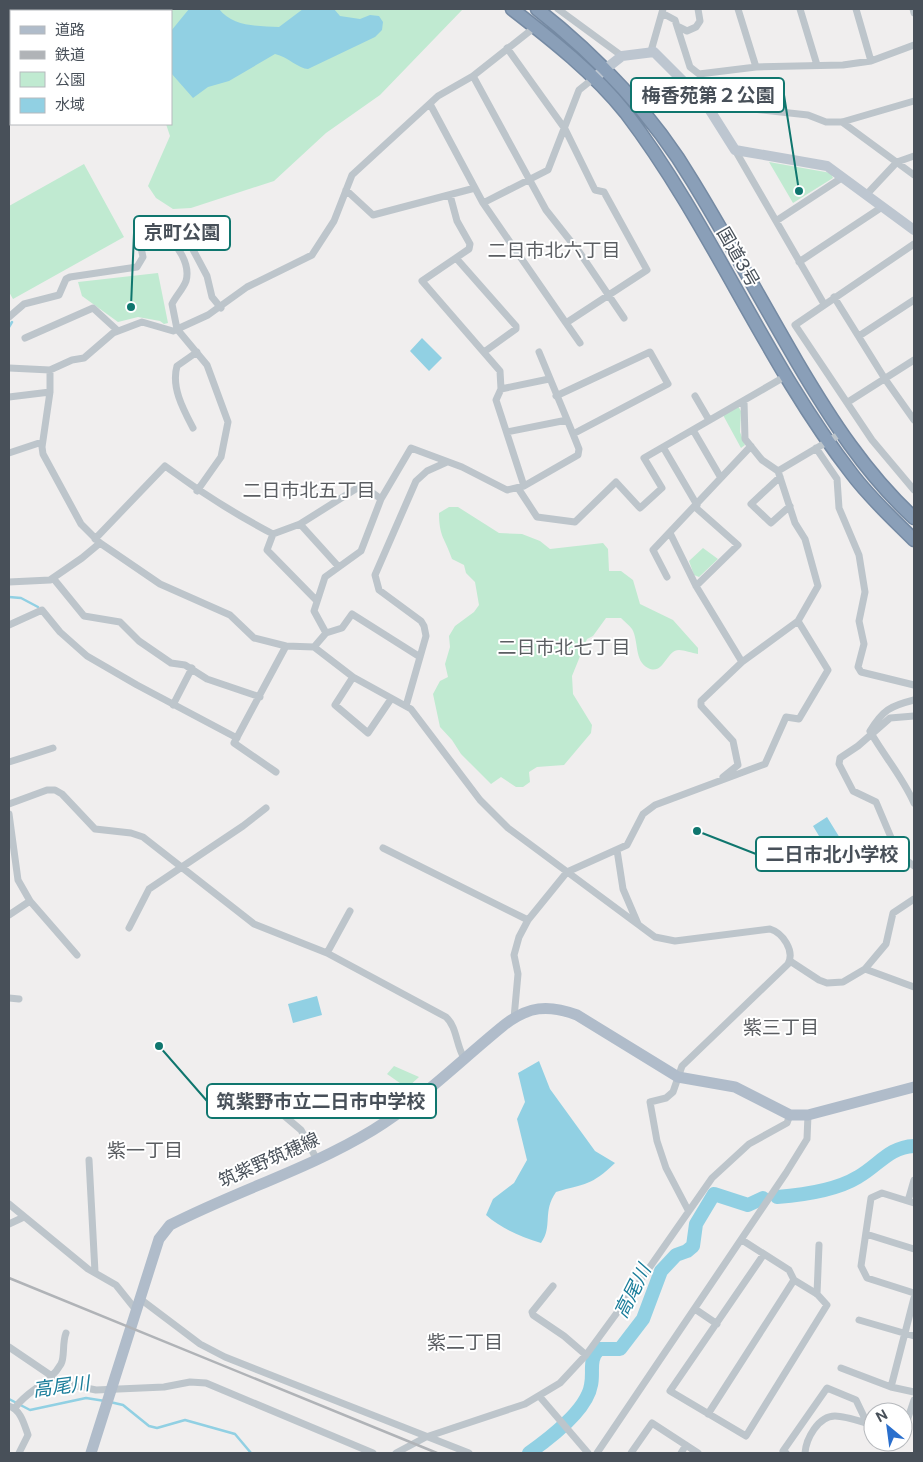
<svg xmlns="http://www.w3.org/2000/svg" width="923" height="1462" font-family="'Public Sans','Noto Sans JP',sans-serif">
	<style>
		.green { fill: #c0ead1 }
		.water { fill: #91d0e3 }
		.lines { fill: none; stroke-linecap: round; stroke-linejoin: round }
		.stream { stroke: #91d0e3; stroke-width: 2.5 }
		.river { stroke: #91d0e3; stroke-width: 14 }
		.highway-casing { stroke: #758aa3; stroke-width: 15 }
		.street { stroke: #bdc5cb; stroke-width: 7 }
		.secondary { stroke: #bdc6d0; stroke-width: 10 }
		.primary { stroke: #b0bcca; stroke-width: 11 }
		.highway { stroke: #8a9fb8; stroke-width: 12 }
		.rail { stroke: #b0b3b7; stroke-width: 2.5 }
		.labels { text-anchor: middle; stroke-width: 4; stroke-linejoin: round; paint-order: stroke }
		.street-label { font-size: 18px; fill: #485059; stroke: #fff }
		.neighbourhood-label { font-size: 19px; fill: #5b5e62; stroke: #fff }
		.water-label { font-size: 19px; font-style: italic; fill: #1a7d9a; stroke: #fff }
		.leader { fill: none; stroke: #0f766e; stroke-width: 2 }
		.callout-dot { fill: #0f766e; stroke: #fff; stroke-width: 2 }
		.callout { fill: #fff; stroke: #0f766e; stroke-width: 2 }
		.callout-label { font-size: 19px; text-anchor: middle; font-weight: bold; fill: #485059 }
	</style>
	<rect width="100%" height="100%" fill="#f0eeee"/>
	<path class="green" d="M9 9H66L67 11H11V95L9 96Z
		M157 9H463L380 95 326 133 274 181 191 208 173 209 156 198 148 186 170 136 166 124H171V11H156Z
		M769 162 831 173 833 178 793 203Z
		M84 164 124 237 13 299 9 292V206Z
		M158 273 168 323 164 324 160 321 138 317 118 322 82 296 78 282Z
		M738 406 741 411 740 432 745 445 741 448 723 415Z
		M449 507H458L499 533 522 534 540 541 550 549 603 543 608 549 609 571H621L633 580 640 604 673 620 698 648V654C692 653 684 650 679 650 666 650 664 676 648 668 634 661 639 641 632 629 629 625 624 621 621 618H606L593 636 587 639 572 676 573 694 592 725 591 733 564 765 537 767 529 772 530 782 523 787H516L501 777 491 784 461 754 452 740 440 727 433 694 440 681 448 677 445 664 450 647 449 636 455 626 474 612 479 605 475 582 466 573 464 565 452 559C445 538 439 537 439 513Z
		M703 548 718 559 699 577 694 575 689 561Z
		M394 1066 419 1077 407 1088 387 1074Z"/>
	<path class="water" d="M189 9H219C233 27 258 26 279 27L303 9H334L340 16 360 19 370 15 379 16 383 22 382 30 375 37 308 69C299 69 288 57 275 54L229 81 208 87 193 98 171 73V31Z
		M422 338 442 358 429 371 410 351Z
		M827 817 843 843 828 851 813 826Z
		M317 996 322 1015 293 1023 288 1004Z
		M539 1061 550 1089 595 1151 615 1163C591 1186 586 1183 556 1192 542 1212 553 1226 541 1243 521 1237 502 1229 486 1215L493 1199 514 1183 527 1160 517 1119 525 1102 518 1073Z"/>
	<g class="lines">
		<path class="stream" d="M9 327 12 322
			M9 597 21 598 38 607
			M9 1399 30 1410 86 1398 105 1401
			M110 1402 123 1405 149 1426 157 1428 185 1420 235 1434 251 1453"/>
		<path class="river" d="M777 1197C803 1195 835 1191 858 1177 879 1165 889 1147 914 1146
			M529 1453C549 1439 587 1410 591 1385 594 1371 588 1360 599 1349H620L643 1319 661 1271 676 1255 687 1251 693 1246 696 1224 714 1194 748 1205 763 1198"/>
		<g class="highway-casing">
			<path id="highway" d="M512 9C552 40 594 73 626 113 712 226 765 362 852 474 870 498 893 519 914 540
				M537 9C597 56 654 116 693 182 729 241 762 302 797 362 830 418 866 474 914 518"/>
		</g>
		<path class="street" d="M558 9 622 56
			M738 9 756 67
			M800 9 817 65
			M856 9 871 61
			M913 9 914 13
			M662 13 675 20 690 67 699 74 756 67 843 65 871 61 914 45
			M679 27 687 31 696 27 700 21 698 9
			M651 51 663 9
			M473 76 546 210 580 253 624 318
			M430 104 483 203 566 323 647 270 604 192 595 190 565 129 507 48
			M706 104 808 115 826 122H842L914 101
			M842 122 914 175
			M735 150 824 304
			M346 190 373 215 475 188
			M867 194 897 162 914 156
			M450 195 457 221 470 244 469 249 422 281 500 371 501 389 496 400 524 486
			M483 203 548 170 579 90 594 78
			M776 221 843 177
			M160 226 182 229 207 276 212 297 221 308
			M914 244 795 325 872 440 914 490
			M456 258 516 326V329L484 352
			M799 262 882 207
			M834 297 885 379 914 420
			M9 317 24 304 59 295 66 279 70 277 137 267 143 257 137 229 145 223 160 226C171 240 192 260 186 281 183 289 176 296 172 304L177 329 207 365 228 422 221 457 197 491
			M566 323 580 343
			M859 336 914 300
			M25 338 93 308 117 330
			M539 352 573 434
			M9 368 50 370 72 360 84 358 113 333 142 322 173 331 208 315 247 287 312 255 334 221 352 175 438 96 473 76 535 27
			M50 370V392L42 447 43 454 81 524 100 543 160 584 230 615 254 638 286 646 314 647 353 677 411 709 480 800 508 828 655 937 675 941 770 929C783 933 795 951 788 964L682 1066 673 1092 666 1098 650 1102 657 1141 666 1168 688 1210
			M501 389 549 379
			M695 396 709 420
			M9 397 50 392
			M744 401 745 439 762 460 778 471 842 433
			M848 402 914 360
			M193 428C183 409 171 387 177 366L197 352
			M693 430 721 478
			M507 432 567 420
			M663 447 697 505
			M816 448 837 479 839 508 859 555 865 592 859 621 864 644 858 667 861 672 914 685
			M9 453 42 442
			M780 477 751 504 771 523 790 506
			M518 488 537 517 575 522 616 482 640 508 662 488 644 458 786 376
			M695 507 738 545 696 586
			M300 524 338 566
			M670 533 696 586 742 662
			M273 534 267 550 317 601
			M95 539 165 466C200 492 235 514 273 534L300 524 362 485 381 499
			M667 577 653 550 751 446
			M53 578 84 616 120 622 139 641 171 663 185 665 207 679 260 697
			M9 582 50 580 82 558 100 543
			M9 625 42 610 60 632 87 656 137 685 237 738
			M326 633 342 628 352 614 420 657
			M314 647 326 633 314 611 325 577 361 551 381 499 411 448 462 467 507 490 524 486 578 455 579 449 573 434 668 384 650 352 556 396
			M353 677 335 705 368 733 391 699
			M173 705 192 668
			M406 706 426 636 424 626 421 621 379 590 375 575 416 481 427 471 447 462
			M914 716 890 718 858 746 840 758 839 764 853 791 876 802 898 854 914 866
			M870 731C883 710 890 706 914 700
			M871 733C885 757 903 778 914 803
			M9 762 53 748
			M276 772 234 743 286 646
			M723 777 738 765 733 741 701 706V701L742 662 798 621 818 586 805 539 795 523 778 471
			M9 804 47 790H55L62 794 95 829 131 833 143 837 254 924 327 953 446 1017C457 1027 456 1045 464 1058
			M9 814 18 880 30 901 77 955
			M383 848 528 920
			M617 850 623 889 638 924
			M9 915 30 901
			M129 928 149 889 243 826 266 808
			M327 953 350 911
			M790 961 819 980 827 983 843 982 865 969 886 944 893 913 914 899
			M865 969 914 987
			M9 998 19 999
			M514 1018 518 974 514 955 519 937 528 920 567 872 627 845 643 814 655 805 765 764 786 717 799 719 828 670 798 621
			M262 1097 301 1130 316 1158
			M89 1160 95 1272
			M908 1201 914 1180
			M914 1203 882 1193 871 1198 861 1266 867 1278 914 1293
			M9 1204 88 1269 116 1285 136 1310
			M9 1224 24 1217
			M866 1234 914 1249
			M742 1240 789 1270 794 1280 817 1294 827 1305 746 1436 670 1391 764 1254
			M553 1286 532 1312 533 1315 564 1336 586 1355
			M817 1294 819 1245
			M139 1298 200 1344 225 1357 469 1453
			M695 1309 717 1324
			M859 1320 914 1336
			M9 1347 62 1383 96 1390 164 1387 190 1382 206 1383 373 1453
			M841 1368 891 1387 914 1392
			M891 1387 914 1298
			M540 1397 588 1453
			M9 1406C21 1410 24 1424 28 1435L19 1453
			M15 1408C27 1390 50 1384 61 1364 65 1357 62 1343 66 1333
			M708 1414 794 1280
			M903 1428 905 1427 914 1400
			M396 1453 426 1437 525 1404 560 1383 586 1355 638 1284 712 1178 749 1144 787 1123 790 1115
			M597 1453 786 1173 807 1139 808 1115
			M631 1453 652 1423 698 1453
			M681 1453 686 1445
			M786 1453 783 1451 827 1388 856 1400 867 1423
			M805 1453C806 1439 818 1416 835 1416 846 1416 862 1422 873 1425"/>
		<path class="secondary" d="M594 78 622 56 654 52 706 104 735 150 827 166 914 230"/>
		<path class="primary" d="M91 1453 159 1239 170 1225C236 1191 309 1169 373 1130 420 1101 460 1061 503 1026 528 1006 548 1004 577 1015L678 1077 735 1087 790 1115H808L914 1087"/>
		<use href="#highway" class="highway"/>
		<path class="rail" d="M9 1278 437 1453"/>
	</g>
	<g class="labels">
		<g class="street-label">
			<text transform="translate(738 257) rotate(60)" y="6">国道3号</text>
			<text transform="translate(269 1160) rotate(-24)" y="6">筑紫野筑穂線</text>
		</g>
		<g class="neighbourhood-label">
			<text x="554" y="257">二日市北六丁目</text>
			<text x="309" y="497">二日市北五丁目</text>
			<text x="564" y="654">二日市北七丁目</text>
			<text x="781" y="1034">紫三丁目</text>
			<text x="145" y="1157">紫一丁目</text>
			<text x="465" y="1349">紫二丁目</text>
		</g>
		<g class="water-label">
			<text transform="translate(632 1291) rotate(-63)" y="7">高尾川</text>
			<text transform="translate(61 1386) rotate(-7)" y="7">高尾川</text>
		</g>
	</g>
	<path class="leader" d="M799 191L784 95M131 307L134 233M697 831L756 854M159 1046L207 1101"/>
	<g class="callout-dot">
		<circle cx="799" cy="191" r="5"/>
		<circle cx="131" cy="307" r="5"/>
		<circle cx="697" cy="831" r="5"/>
		<circle cx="159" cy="1046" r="5"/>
	</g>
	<g class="callout">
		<rect x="631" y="78" width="153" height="34" rx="5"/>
		<rect x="134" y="216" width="96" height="34" rx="5"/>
		<rect x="756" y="837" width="153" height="34" rx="5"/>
		<rect x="207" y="1084" width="229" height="34" rx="5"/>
	</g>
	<g class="callout-label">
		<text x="708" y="102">梅香苑第２公園</text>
		<text x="182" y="239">京町公園</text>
		<text x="832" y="861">二日市北小学校</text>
		<text x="321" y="1108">筑紫野市立二日市中学校</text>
	</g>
	<rect width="923" height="1462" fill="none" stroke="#485059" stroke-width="20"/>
	<rect x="10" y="10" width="162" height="115" fill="#ffffff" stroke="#b6b9bd"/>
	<rect x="20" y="26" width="25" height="8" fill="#b0bcca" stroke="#b6b9bd"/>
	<text x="55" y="35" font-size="15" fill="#485059">道路</text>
	<rect x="20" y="51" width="25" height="8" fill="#b0b3b7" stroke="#b6b9bd"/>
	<text x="55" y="60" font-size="15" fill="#485059">鉄道</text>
	<rect x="20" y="72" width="25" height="15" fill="#c0ead1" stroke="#b6b9bd"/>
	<text x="55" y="85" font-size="15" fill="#485059">公園</text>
	<rect x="20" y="98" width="25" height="15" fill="#91d0e3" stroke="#b6b9bd"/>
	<text x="55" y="110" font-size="15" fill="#485059">水域</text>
	<g transform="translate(888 1427) rotate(331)"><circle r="24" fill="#ffffff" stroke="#b6b9bd"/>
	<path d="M0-4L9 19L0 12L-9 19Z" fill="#2a6fcd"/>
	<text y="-8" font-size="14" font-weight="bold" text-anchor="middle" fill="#485059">N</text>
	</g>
</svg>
